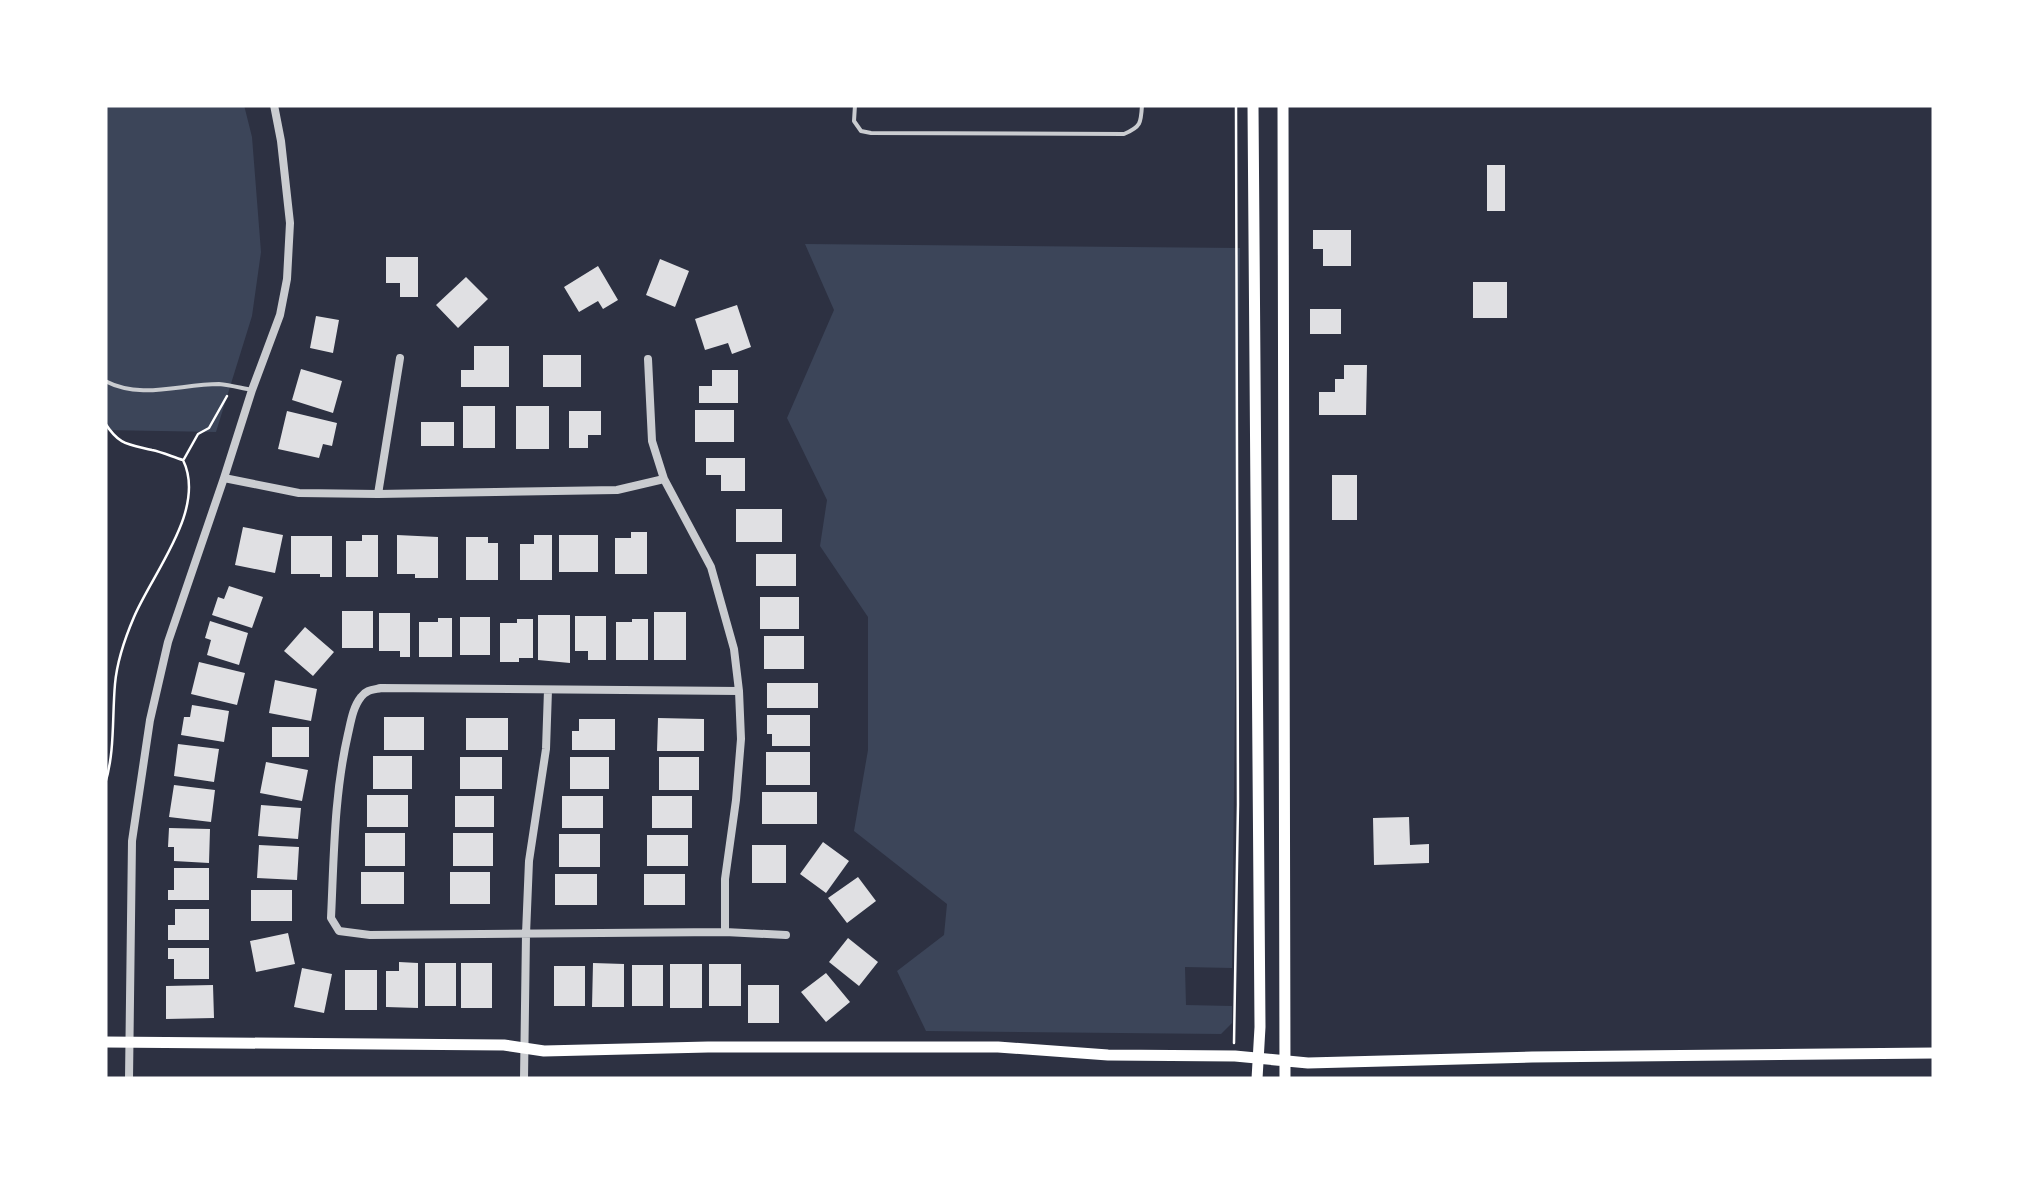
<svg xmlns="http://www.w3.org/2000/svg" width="2039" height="1184" font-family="'PT Sans',sans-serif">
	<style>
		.green { fill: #3c4559 }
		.building { fill: #e0e0e3 }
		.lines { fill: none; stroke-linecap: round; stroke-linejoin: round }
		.path { stroke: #fff; stroke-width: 2.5 }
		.service { stroke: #caccd0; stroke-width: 4 }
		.minor { stroke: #caccd0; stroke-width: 8 }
		.secondary { stroke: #fff; stroke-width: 11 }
	</style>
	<rect width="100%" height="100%" fill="#2d3142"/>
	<path class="green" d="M105 105H244L252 137 261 252 252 316 216 432 105 430Z
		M805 244 1240 248 1232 968 1185 967 1186 1005 1232 1006V1023L1221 1034 926 1031 897 971 944 935 947 904 854 831 868 750V617L820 546 827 500 787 418 834 310Z"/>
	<path class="building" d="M1487 165H1505V211H1487Z
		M1313 230H1351V266H1323V249H1313Z
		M386 257H418V297H400V283H386Z
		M660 259 689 271 675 307 646 295Z
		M598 266 618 300 603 309 598 301 579 312 564 287Z
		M466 277 488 299 458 328 436 305Z
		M1473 282H1507V318H1473Z
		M737 305 751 347 732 354 728 343 705 350 695 319Z
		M1310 309H1341V334H1310Z
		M316 316 339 320 333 353 310 348Z
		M474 346H509V387H461V370H474Z
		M543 355H581V387H543Z
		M1344 365H1367L1366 415H1319V392H1335V379H1344Z
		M301 369 342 381 333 413 292 400Z
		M712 370H738V403H699V386H712Z
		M463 406H495V448H463Z
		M516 406H549V449H516Z
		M695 410H734V442H695Z
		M287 411 337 423 332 446 323 444 319 458 278 449Z
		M569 411H601V435H588V448H569Z
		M421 422H454V446H421Z
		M706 458H745V491H721V475H706Z
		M1332 475H1357V520H1332Z
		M736 509H782V542H736Z
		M243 527 283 535 275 573 235 565Z
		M631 532H647V574H615V538H631Z
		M362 535H378V577H346V541H362Z
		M397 535 438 537V578H415V574H397Z
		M534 535H552V580H520V544H534Z
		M559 535H598V572H559Z
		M291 536H332V577H320V574H291Z
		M466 537H488V543H498V580H466Z
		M756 554H796V586H756Z
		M229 586 263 597 252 628 212 615 218 597 224 599Z
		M760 597H799V629H760Z
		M342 611H373V648H342Z
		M654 612H686V660H654Z
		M379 613H410V657H400V651H379Z
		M538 615H570V663L538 660Z
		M575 616H606V660H588V651H575Z
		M460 617H490V655H460Z
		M438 618H452V657H419V622H438Z
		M517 619H533V658H519V662H500V623H517Z
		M632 619H648V660H616V622H632Z
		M210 621 248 633 239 665 207 655 211 640 205 638Z
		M305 627 334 652 313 676 284 651Z
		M764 636H804V669H764Z
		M199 662 245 673 237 705 191 694Z
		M275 680 317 689 311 721 269 713Z
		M767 683H818V708H767Z
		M192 705 229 711 224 742 181 735 184 717H190Z
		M767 715H810V746H772V734H767Z
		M384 717H424V750H384Z
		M466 718H508V750H466Z
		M658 718 704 719V751H657Z
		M579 719H615V750H572V731H579Z
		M272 727H309V757H272Z
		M178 744 219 749 214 782 174 776Z
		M766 752H810V785H766Z
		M373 756H412V789H373Z
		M460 757H502V789H460Z
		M570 757H609V789H570Z
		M659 757H699V790H659Z
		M266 762 308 770 302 801 260 793Z
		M174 785 215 790 211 822 169 817Z
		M762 792H817V824H762Z
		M367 795H408V827H367Z
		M455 796H494V827H455Z
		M562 796H603V828H562Z
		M652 796H692V828H652Z
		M261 805 301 808 298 839 258 836Z
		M1409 817 1410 845 1429 844V863L1374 865 1373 818Z
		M169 828 210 829 209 863 174 861V847H168Z
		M365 833H405V866H365Z
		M453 833H493V866H453Z
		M559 834H600V867H559Z
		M647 835H688V866H647Z
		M823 842 849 861 826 893 800 874Z
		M259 845 299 847 297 880 257 878Z
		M752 845H786V883H752Z
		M174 868H209V900H168V890H174Z
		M361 872H404V904H361Z
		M450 872H490V904H450Z
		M555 874H597V905H555Z
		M644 874H685V905H644Z
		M858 877 876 901 847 923 828 898Z
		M251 890H292V921H251Z
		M175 909H209V940H168V925H175Z
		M288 933 295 964 256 972 250 941Z
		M848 938 878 962 859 986 829 962Z
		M168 948H209V979H174V959H168Z
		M399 962 418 963V1008L386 1007V971H399Z
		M425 963H456V1006H425Z
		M461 963H492V1008H461Z
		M593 963 624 964V1007H592Z
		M670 964H702V1008H670Z
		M709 964H741V1006H709Z
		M632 965H663V1006H632Z
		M554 966H585V1006H554Z
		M302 968 332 974 324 1013 294 1007Z
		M345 970H377V1010H345Z
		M826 973 850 1002 826 1022 801 992Z
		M213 985 214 1018 166 1019V986Z
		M748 985H779V1023H748Z"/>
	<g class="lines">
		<path class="path" d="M105 423C119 445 127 444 152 450 162 452 173 457 183 460 207 509 153 572 134 617 125 638 117 661 115 684 112 718 115 752 105 784
			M184 459 198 434 209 428 227 396
			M1234 1043 1238 804 1236 105"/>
		<path class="service" d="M855 105 854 121 861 131 871 133 1124 134C1141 127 1141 123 1142 105
			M105 381C142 400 180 384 219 384 230 385 241 388 252 390"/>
		<path class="minor" d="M648 359 652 441 664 479 711 567 734 649 739 691 741 739 736 800 725 879V932
			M224 478 299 493 378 494 617 490 664 479
			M378 494 400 358
			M739 691 381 688C372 690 366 690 361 697 353 707 351 721 348 734 334 795 334 856 331 918L339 931 370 935 725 932 786 935
			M129 1079 132 841 150 720 168 642 224 478 252 390 280 315 287 279 290 223 281 141 274 105
			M524 1079 526 934 529 861 546 749 548 690"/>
		<path class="secondary" d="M1253 105 1260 1027 1257 1079
			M1283 105 1285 1079
			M105 1042 504 1045 544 1051 708 1047H998L1108 1055 1235 1056 1308 1063 1532 1057 1934 1053"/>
	</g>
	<rect width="2039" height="1184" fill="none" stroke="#ffffff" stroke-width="215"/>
</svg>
